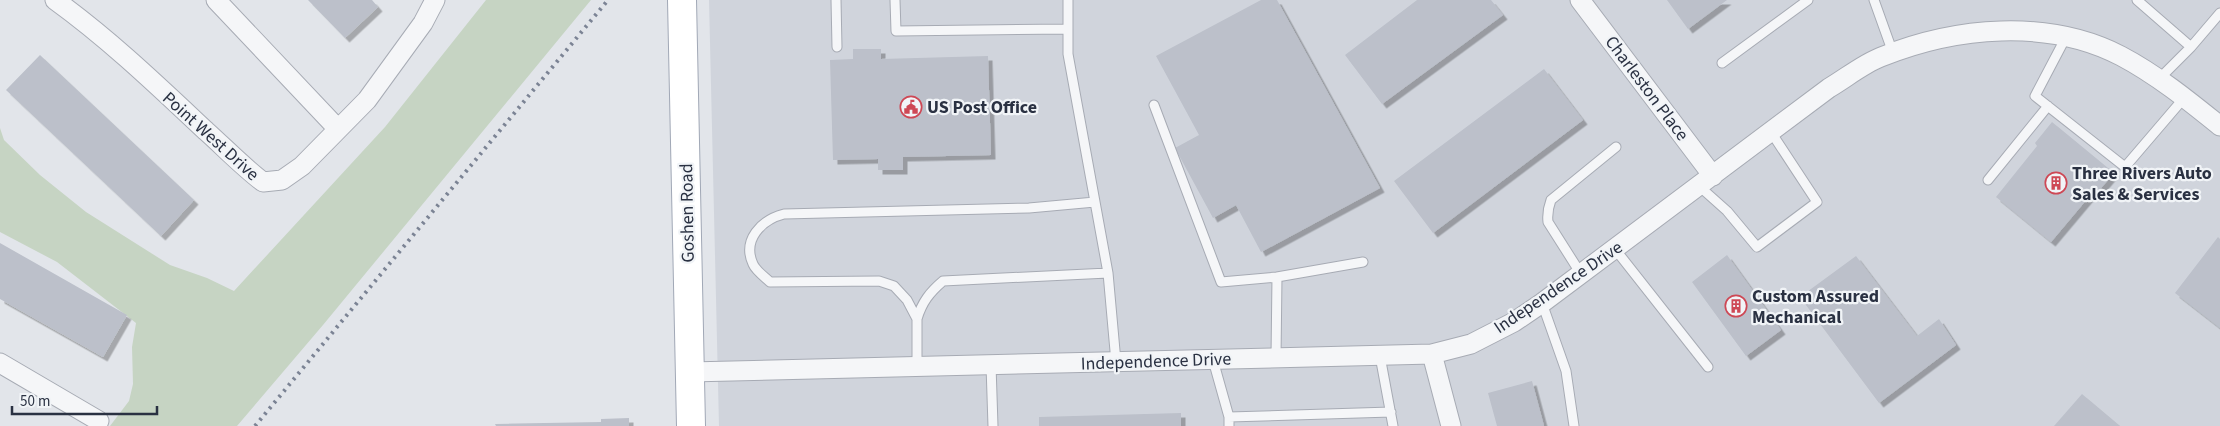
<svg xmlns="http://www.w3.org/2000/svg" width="2220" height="426" font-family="'Source Sans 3',sans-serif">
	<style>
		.built { fill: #d0d4dc }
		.green { fill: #c6d4c3 }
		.building { fill: #bcc0ca; filter: url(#shadow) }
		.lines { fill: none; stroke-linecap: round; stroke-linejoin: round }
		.lane-casing { stroke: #a7abb4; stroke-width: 11 }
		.street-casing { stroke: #a7abb4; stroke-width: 21 }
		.primary-casing { stroke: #a1a8b6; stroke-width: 30 }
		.lane { stroke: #f5f6f8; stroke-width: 9 }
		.street { stroke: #f5f6f8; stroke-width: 19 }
		.primary { stroke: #fff; stroke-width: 28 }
		.rail { stroke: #7b8394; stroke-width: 4; stroke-dasharray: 2.5 5; stroke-linecap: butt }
		.labels { text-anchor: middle; stroke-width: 4.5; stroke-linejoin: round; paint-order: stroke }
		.street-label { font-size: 18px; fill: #2a3142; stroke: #f1f4f7 }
		.poi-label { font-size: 18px; font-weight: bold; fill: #2a3142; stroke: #f1f4f7; text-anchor: start }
	</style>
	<defs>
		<filter id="shadow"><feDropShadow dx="4.5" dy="4.5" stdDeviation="0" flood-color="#0004"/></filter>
	</defs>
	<rect width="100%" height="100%" fill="#e2e5ea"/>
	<path class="built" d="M709 0H2220V426H719Z"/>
	<path class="green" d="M486 0H591L323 325 237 426H110L129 401 133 384 132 347 136 323 57 262 0 232V128L4 140 40 175 86 212 170 265 207 278 234 291 385 127Z"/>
	<path class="building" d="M308 0H372L378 7 345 38Z
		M1261 0H1277L1380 188 1261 252 1236 205 1213 218 1175 148 1199 135 1156 56Z
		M1417 0H1491L1503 15 1382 104 1345 55Z
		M1667 0H1727L1688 29Z
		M853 49H881V59L988 56 991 155 903 157V170H878V159L833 160 830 60 853 59Z
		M40 55 194 200 161 236 6 90Z
		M1544 69 1583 120 1433 233 1394 181Z
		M2052 122 2114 173 2096 194 2093 192 2051 242 1996 197 2037 146 2035 143Z
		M2218 237 2220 239V328L2175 293Z
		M0 243 127 315 103 357 0 299Z
		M1727 255 1781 330 1746 356 1692 282Z
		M1856 256 1917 336 1939 319 1956 345 1879 403 1800 297Z
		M1532 381 1544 426H1497L1488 393Z
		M2082 394 2120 426H2054Z
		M1181 413V426H1039V417Z
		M629 418V426H496L495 424 601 422V419Z"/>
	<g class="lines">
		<g class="lane-casing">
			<path id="lane" d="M836 0 837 47
				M895 0 896 31 1068 29
				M1068 0V54L1108 273 1116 362
				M1874 0 1893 53
				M2137 0 2191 47
				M2066 37 2035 96 2125 167 2184 98
				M1722 63 1808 0
				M2159 79 2191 47 2220 13
				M1154 105 1221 282 1277 277
				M1988 180 2048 106
				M1699 186 1727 211 1757 247 1817 202 1771 132
				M1615 249 1708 367
				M1581 274 1548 222C1547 213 1548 208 1551 200L1616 147
				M1542 303 1566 371 1574 426
				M917 319C922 302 930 292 943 281L1108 273
				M1380 356 1393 426
				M1276 357 1277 277 1363 262
				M1213 360 1229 417V426
				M991 365 993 426
				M917 367V319L907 300 894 286 879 281 770 282C765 277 756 271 753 264 742 240 761 220 784 214L1029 208 1095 202
				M1229 417 1391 412"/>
		</g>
		<g class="street-casing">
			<path id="street" d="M55 0C109 39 158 86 206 131 225 148 242 166 263 182L282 180 302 166 367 100 423 23 435 0
				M216 0 338 129
				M1580 0 1713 176
				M1432 354 1451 426
				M0 363 99 421
				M690 372 1432 354 1471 344 1514 322 1542 303 1829 88C1846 78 1863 64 1881 57 1955 27 2048 18 2121 56 2157 75 2189 101 2220 126"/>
		</g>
		<g class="primary-casing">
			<path id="primary" d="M682 0 691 426"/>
		</g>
		<use href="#lane" class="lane"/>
		<use href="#street" class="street"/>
		<use href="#primary" class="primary"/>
		<path class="rail" d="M255 426 608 0"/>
	</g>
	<defs>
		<g id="civic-ring" transform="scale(1.125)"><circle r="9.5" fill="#f1f4f7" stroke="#ce4855" stroke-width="1.5"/><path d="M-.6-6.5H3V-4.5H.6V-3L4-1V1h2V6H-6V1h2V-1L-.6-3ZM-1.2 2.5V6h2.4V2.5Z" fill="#ce4855"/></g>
		<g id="building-ring" transform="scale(1.125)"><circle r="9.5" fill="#f1f4f7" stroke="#ce4855" stroke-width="1.5"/><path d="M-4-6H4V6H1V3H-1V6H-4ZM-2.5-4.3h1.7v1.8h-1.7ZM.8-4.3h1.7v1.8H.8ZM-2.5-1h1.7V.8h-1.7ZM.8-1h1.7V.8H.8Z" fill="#ce4855"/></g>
	</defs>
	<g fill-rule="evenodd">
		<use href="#civic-ring" x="911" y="107"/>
		<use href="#building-ring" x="2056" y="183"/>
		<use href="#building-ring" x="1736" y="306"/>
	</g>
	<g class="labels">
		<g class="street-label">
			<text transform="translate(1647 88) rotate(53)" y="6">Charleston Place</text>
			<text transform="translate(211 136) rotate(42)" y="6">Point West Drive</text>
			<text transform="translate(687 213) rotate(-91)" y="6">Goshen Road</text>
			<text transform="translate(1558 287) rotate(-34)" y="6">Independence Drive</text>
			<text transform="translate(1156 361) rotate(-2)" y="6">Independence Drive</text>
		</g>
		<g class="poi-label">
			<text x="927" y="113">US Post Office</text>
			<text x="2072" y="179">Three Rivers Auto<tspan x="2072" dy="21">Sales &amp; Services</tspan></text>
			<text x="1752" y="302">Custom Assured<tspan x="1752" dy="21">Mechanical</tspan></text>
		</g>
	</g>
	<path d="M12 406v8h145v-8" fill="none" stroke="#2a3142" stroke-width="2.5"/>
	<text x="20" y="406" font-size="15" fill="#2a3142" stroke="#f1f4f7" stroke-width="4" paint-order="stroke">50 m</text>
</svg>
